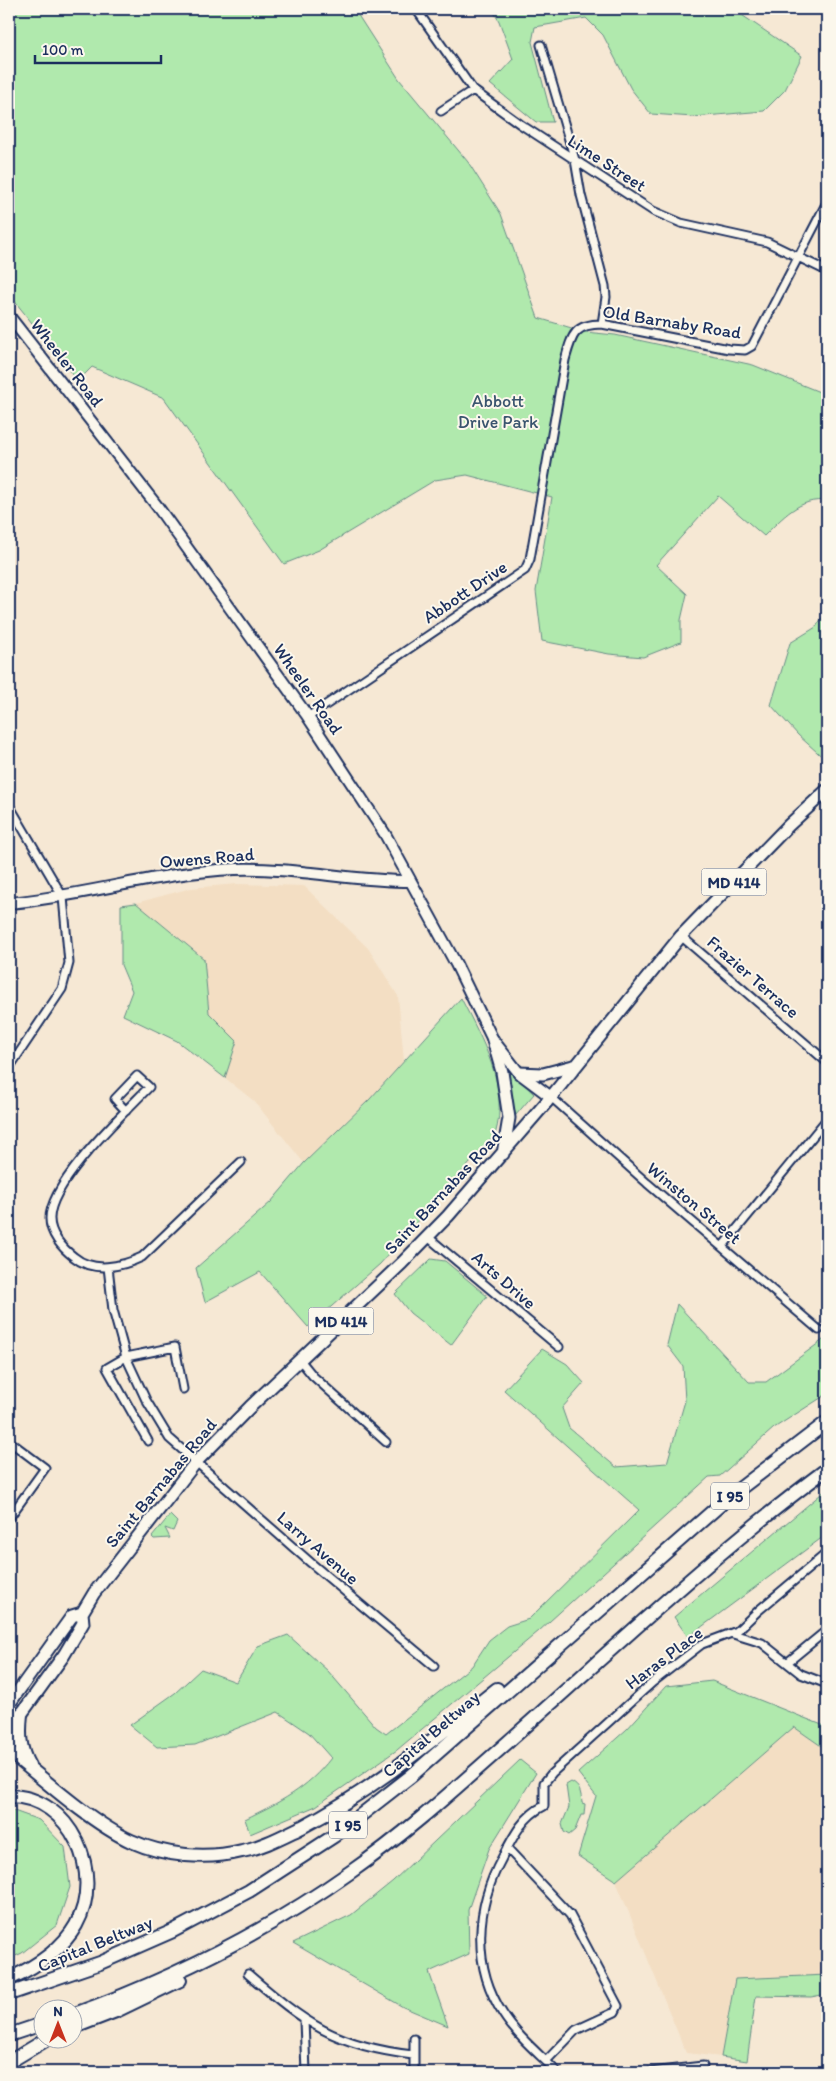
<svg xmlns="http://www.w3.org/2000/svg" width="836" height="2081" font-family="Itim,sans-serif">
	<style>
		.built { fill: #f3dec3 }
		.green { fill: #b0e9ad; stroke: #668c86 }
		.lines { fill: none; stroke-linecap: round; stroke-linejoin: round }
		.street-casing { stroke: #1b2f5e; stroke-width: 11 }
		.secondary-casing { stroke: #1b2f5e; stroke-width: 14 }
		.primary-casing { stroke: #1b2f5e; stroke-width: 15 }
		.highway-casing { stroke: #1b2f5e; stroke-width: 16 }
		.street { stroke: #fbf7ec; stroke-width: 7 }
		.secondary { stroke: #fbf7ec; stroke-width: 10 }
		.primary { stroke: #fbf7ec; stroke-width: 11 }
		.highway { stroke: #fbf7ec; stroke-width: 12 }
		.labels { text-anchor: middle; stroke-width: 4; stroke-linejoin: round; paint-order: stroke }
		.shield { fill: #fbf7ec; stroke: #5e6b89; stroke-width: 1 }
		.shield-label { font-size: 16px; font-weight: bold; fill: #1b2f5e }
		.street-label { font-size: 18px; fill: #1b2f5e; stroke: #fbf7ec }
		.park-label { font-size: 18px; fill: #39546e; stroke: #fbf7ec }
	</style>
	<rect width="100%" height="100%" fill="#f6e8d4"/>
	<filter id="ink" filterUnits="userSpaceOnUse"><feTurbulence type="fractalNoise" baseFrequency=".02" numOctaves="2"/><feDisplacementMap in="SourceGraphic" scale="10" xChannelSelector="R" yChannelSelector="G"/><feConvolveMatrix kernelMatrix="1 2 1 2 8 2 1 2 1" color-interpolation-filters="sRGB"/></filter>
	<g filter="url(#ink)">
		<path class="built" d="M237 884 304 886 368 948 398 996 404 1061 370 1099 304 1163 254 1101 225 1078 237 1041 209 1013 204 959 136 903 191 888Z
			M794 1727 827 1750V1975L735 1979 721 2057 686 2053 616 1881Z"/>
		<path class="green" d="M9 9H354L399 79 468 162 501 214 538 318 585 332 615 335 753 365 827 395V501C800 497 782 518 764 536L718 496 656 565 687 594 681 620V642L643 657 609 654 542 641 536 591 552 497 467 475 435 480 319 550 284 564 164 398 92 367 78 381 9 294Z
			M492 9H733L802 56 785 90 764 111 693 117 651 114 631 89 603 35 586 18 535 27 532 42 553 122H536L490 84 513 59 499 21Z
			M827 610V761L798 735 771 705 790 643 816 627Z
			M136 903 204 959 209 1013 237 1041 225 1078 177 1041 123 1015 132 991 121 965V905Z
			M461 998C482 1040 510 1086 495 1135L380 1264 308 1327 260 1272 205 1302 196 1268 271 1202 304 1163 370 1099Z
			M507 1068 534 1094 515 1116H513Z
			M431 1259 445 1261 487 1296 451 1345 410 1313 395 1294Z
			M677 1304 749 1382H766L827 1337V1394L774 1428 720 1476 709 1477 539 1631 397 1750 316 1806 250 1834 245 1819C280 1802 307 1789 331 1758L309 1733 278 1712 195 1745 157 1747 130 1725 175 1693 201 1669 236 1682 258 1646 288 1635 328 1671 376 1727 386 1734 472 1666 489 1640 507 1626 529 1619 639 1510 504 1390 542 1349 567 1364 584 1383 562 1408 569 1428 616 1467 667 1463 685 1401 683 1366 667 1345Z
			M827 1489V1534L688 1637 674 1617Z
			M170 1515 177 1522 173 1531 165 1528 170 1538 154 1539 152 1537Z
			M712 1681 827 1727V1750L794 1727 616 1881 578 1856 596 1796 578 1773 627 1729 666 1686Z
			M520 1760 536 1773 489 1849 468 1910 469 1954 429 1972 448 2026 403 2007 293 1943 351 1915 393 1881Z
			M571 1782C580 1786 581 1793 582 1803L585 1804 584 1815H581L575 1830 569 1835 564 1832 562 1824 569 1807 566 1785Z
			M9 1811H14L39 1820 65 1847 70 1887 57 1925 22 1953 9 1959Z
			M827 1975V1994L811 1997 756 1996 747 2061 721 2057 735 1979Z"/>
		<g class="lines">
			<g class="street-casing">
				<path id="street" d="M416 9 473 90 520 124 630 196 653 211 681 223 767 242 827 271
					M541 45 575 160 581 195 605 286 606 297 602 324
					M441 111 473 90
					M308 717 525 570 530 559 565 360C572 335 574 324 602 324L729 349 745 350 752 346 827 202
					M9 805 63 897 69 963 62 989 9 1068
					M681 936 827 1062
					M551 1097 647 1183 819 1330
					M126 1111 115 1099 137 1076 149 1087C124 1113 49 1183 50 1219 50 1234 62 1248 74 1257 93 1273 121 1267 142 1257L241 1162
					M428 1237 559 1347
					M722 1247 827 1119
					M108 1267 113 1310 126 1357 146 1400 169 1438 311 1563 434 1666
					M300 1360 313 1376 386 1442
					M9 1441 45 1468 9 1518
					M148 1441 107 1368 126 1357 175 1347 183 1389
					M733 1634 762 1643 801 1674 827 1684
					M788 1662 827 1630
					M507 1848 570 1915 618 2006 615 2012 576 2030 546 2061
					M248 1974C305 2023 335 2046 413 2055
					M304 2020 306 2072
					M414 2039V2072
					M557 2072C539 2054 517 2036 503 2014 471 1965 476 1906 502 1858 513 1837 523 1816 544 1806V1783L552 1773 653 1682 702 1644 737 1631 759 1610 827 1553
					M650 2072 703 2066"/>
			</g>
			<g class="secondary-casing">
				<path id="secondary" d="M9 316 157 506 306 714 385 834 456 964 493 1040 519 1073 551 1097
					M9 903C85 896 159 872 235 869 294 867 352 881 410 881"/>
			</g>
			<g class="primary-casing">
				<path id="primary" d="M493 1040 502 1072 509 1118 503 1154
					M519 1073 543 1074 577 1065
					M9 1704 72 1616 82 1613
					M9 1731 64 1655 83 1623 82 1613 94 1593 196 1462 250 1407 402 1263 448 1216 551 1097 681 936 789 825 827 790"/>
			</g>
			<g class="highway-casing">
				<path id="highway" d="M21 1714C19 1733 19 1748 29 1766
					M9 1751C43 1779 92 1823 131 1841 165 1856 206 1860 242 1851 263 1847 283 1836 302 1827 373 1790 434 1739 497 1689
					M9 1796C71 1796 105 1874 76 1925 62 1950 35 1967 9 1979
					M9 1994 100 1963 173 1931 249 1891 334 1836 411 1776 729 1497 827 1422
					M72 2015C172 1979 266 1932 352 1871 408 1832 458 1786 508 1742 613 1649 715 1552 827 1469
					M72 2028 116 2011 180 1980
					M9 2035 42 2024
					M9 2062 49 2038"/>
			</g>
			<use href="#street" class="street"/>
			<use href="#secondary" class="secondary"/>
			<use href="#primary" class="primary"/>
			<use href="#highway" class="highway"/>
		</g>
	</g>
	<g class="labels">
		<g class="shield">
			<rect x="701.5" y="868.5" width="65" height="27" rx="4"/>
			<rect x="308.5" y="1307.5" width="65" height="27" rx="4"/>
			<rect x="711" y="1482.5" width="38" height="27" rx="4"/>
			<rect x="329" y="1811.5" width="38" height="27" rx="4"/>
		</g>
		<g class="shield-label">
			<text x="734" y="888">MD 414</text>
			<text x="341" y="1327">MD 414</text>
			<text x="730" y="1502">I 95</text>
			<text x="348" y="1831">I 95</text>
		</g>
		<g class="street-label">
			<text transform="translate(607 163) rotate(33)" y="6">Lime Street</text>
			<text transform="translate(672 322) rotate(9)" y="6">Old Barnaby Road</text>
			<text transform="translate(67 363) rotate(52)" y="6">Wheeler Road</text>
			<text transform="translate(465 592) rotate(-34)" y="6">Abbott Drive</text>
			<text transform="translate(308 689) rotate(55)" y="6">Wheeler Road</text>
			<text transform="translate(207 858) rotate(-5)" y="6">Owens Road</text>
			<text transform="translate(753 977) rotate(41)" y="6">Frazier Terrace</text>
			<text transform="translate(443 1192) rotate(-47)" y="6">Saint Barnabas Road</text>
			<text transform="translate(694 1203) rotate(40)" y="6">Winston Street</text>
			<text transform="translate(504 1280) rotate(41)" y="6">Arts Drive</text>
			<text transform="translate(161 1483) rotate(-50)" y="6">Saint Barnabas Road</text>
			<text transform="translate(318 1548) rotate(41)" y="6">Larry Avenue</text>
			<text transform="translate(664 1658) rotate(-37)" y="6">Haras Place</text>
			<text transform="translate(431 1734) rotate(-41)" y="6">Capital Beltway</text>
			<text transform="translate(95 1944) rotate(-22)" y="6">Capital Beltway</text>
		</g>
		<g class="park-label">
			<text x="498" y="407">Abbott<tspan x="498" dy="21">Drive Park</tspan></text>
		</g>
	</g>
	<rect width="836" height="2081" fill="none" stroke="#fbf7ec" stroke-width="30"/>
	<rect x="15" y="15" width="806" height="2051" fill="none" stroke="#1b2f5e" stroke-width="2" filter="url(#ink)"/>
	<g transform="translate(58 2024)"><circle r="24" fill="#fbf7ec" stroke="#a1a7b3"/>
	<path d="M0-4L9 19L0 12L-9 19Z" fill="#c8321e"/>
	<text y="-8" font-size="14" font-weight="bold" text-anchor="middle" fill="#1b2f5e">N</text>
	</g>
	<path d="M35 55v8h126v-8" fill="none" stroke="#1b2f5e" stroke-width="2.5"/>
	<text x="42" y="55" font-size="15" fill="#1b2f5e" stroke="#fbf7ec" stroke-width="4" paint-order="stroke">100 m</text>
</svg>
